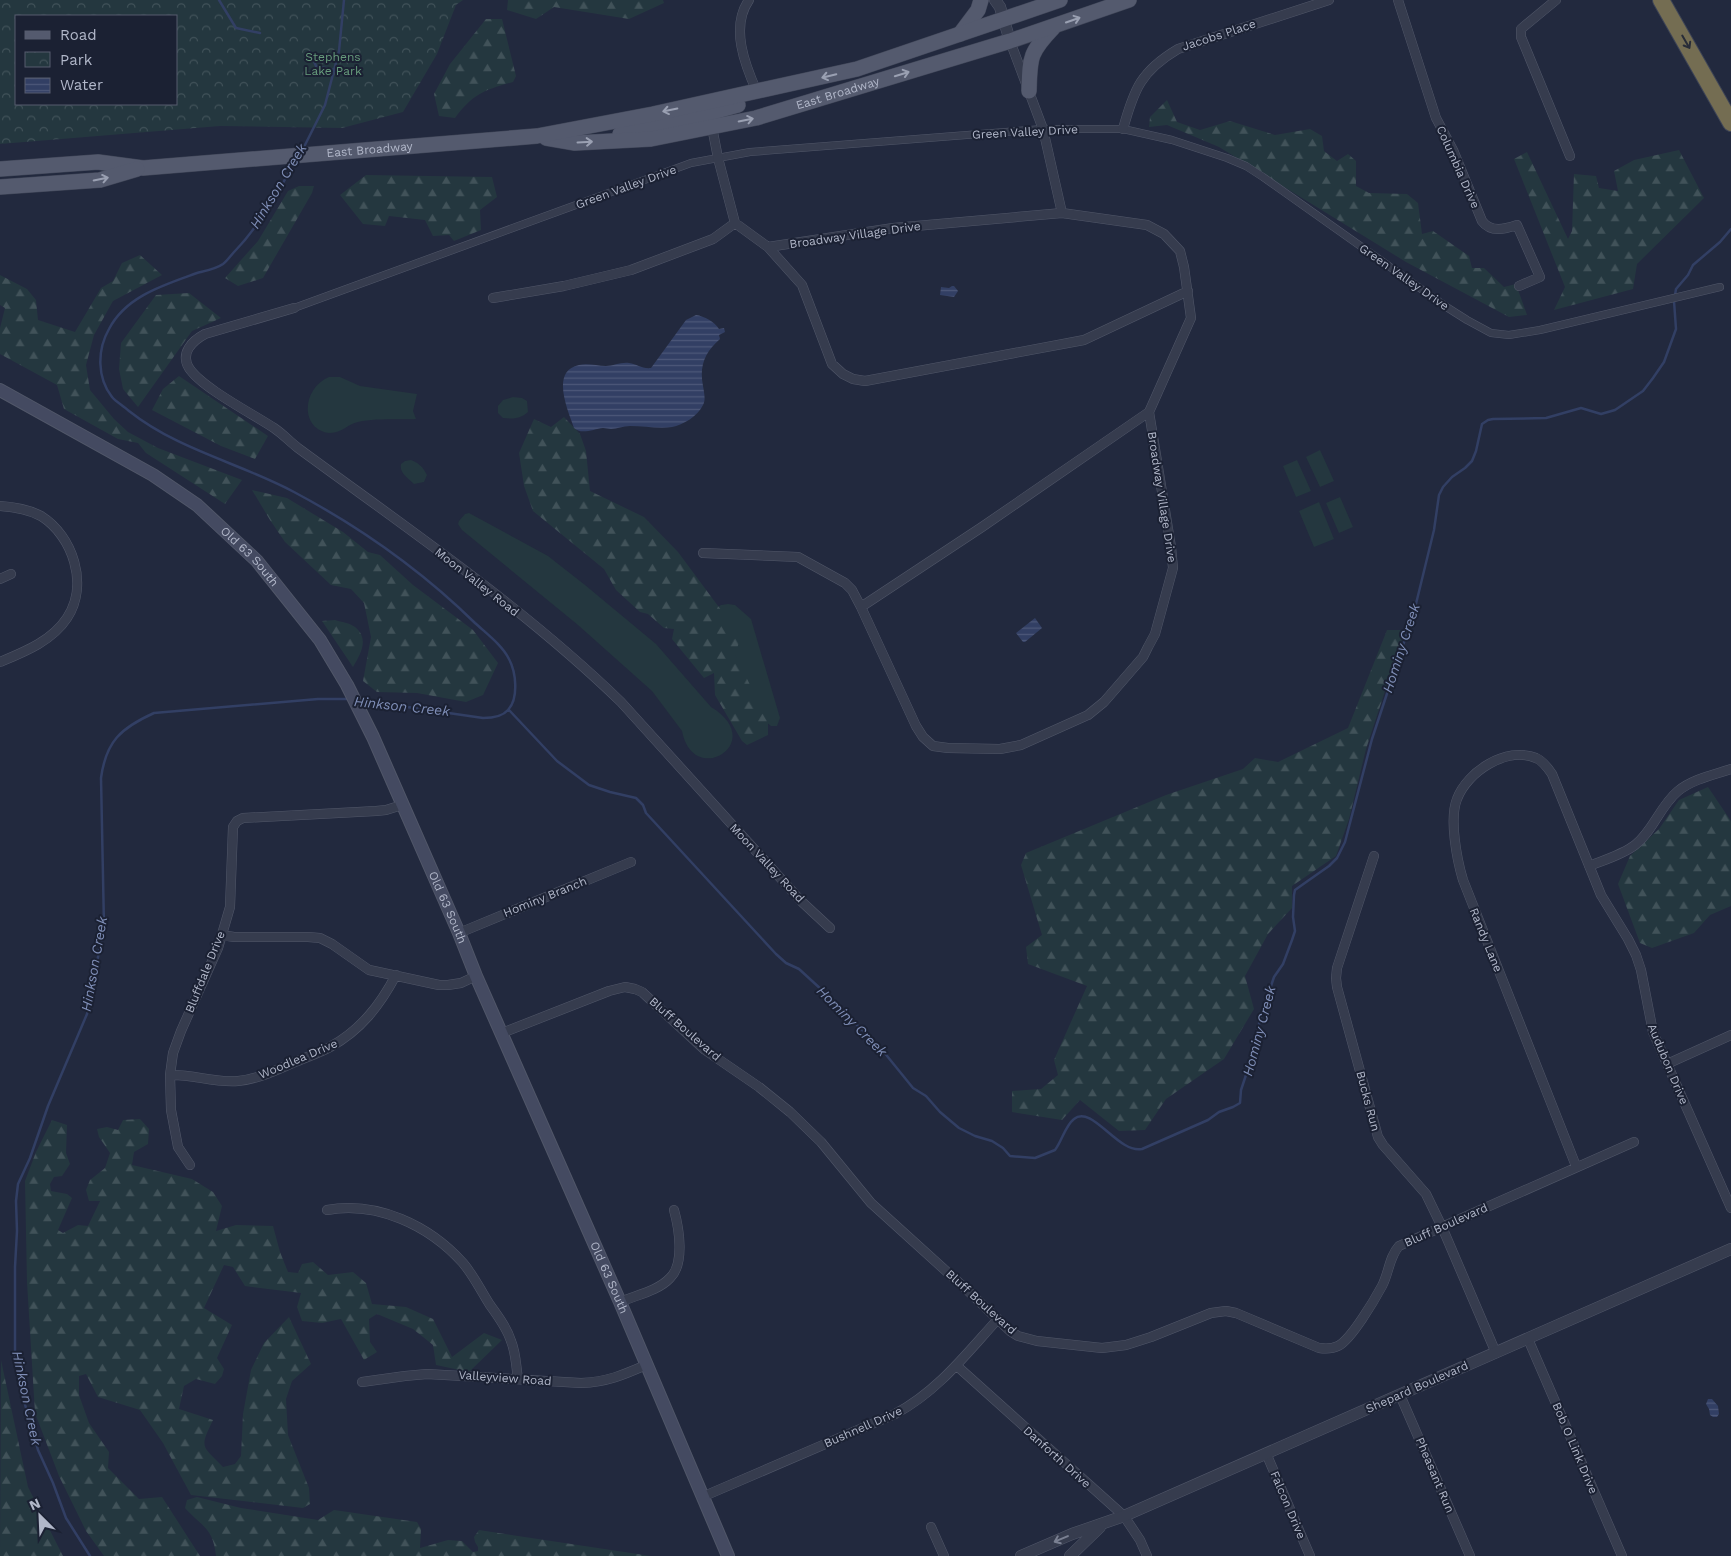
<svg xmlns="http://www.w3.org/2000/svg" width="1731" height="1556" font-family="'Work Sans',sans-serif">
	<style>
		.grass { fill: #24373f }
		.forest { fill: url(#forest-firs) }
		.park { fill: url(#park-crowns); fill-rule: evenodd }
		.water { fill: url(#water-rules) }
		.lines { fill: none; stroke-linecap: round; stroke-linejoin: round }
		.stream { stroke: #323f64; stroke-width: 2.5 }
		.pedestrian-casing { stroke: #515769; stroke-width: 8 }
		.minor-casing { stroke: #515769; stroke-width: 10 }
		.tertiary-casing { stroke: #515769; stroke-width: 12 }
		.secondary-casing { stroke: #515769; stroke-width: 14 }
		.primary-casing { stroke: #3f4557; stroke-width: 16 }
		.motorway-casing { stroke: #3e4456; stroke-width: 18 }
		.pedestrian { stroke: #363c4e; stroke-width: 7 }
		.minor { stroke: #363c4e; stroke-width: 9 }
		.tertiary { stroke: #363c4e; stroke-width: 11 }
		.secondary { stroke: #444a61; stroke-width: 12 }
		.primary { stroke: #545a6e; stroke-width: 15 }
		.motorway { stroke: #746d52; stroke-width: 16 }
		.oneway { stroke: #9aa0b2 }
		.oneway2 { stroke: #282c38 }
		.oneway3 { stroke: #7a8092 }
		.labels { text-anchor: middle; stroke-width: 4; stroke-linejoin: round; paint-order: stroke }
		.street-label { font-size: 12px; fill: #b1b7c9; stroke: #1b2133 }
		.park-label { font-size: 12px; fill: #679c7c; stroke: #1b2133 }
		.water-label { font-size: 14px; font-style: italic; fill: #7f8eb7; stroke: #1b2133 }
	</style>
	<defs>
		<pattern id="forest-firs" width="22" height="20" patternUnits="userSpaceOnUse" patternTransform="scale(1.25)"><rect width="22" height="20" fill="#24373f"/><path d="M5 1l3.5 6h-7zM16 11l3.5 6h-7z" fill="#415259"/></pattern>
		<pattern id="park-crowns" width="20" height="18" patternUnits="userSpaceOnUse" patternTransform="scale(1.25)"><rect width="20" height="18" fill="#24373f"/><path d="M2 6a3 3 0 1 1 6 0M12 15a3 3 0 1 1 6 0" fill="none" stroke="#415259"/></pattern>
		<pattern id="water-rules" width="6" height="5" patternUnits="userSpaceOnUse" patternTransform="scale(1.25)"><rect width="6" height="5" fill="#323f64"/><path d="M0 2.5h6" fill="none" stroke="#4d5879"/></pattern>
	</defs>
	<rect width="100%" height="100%" fill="#22293e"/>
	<path class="grass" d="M329 377H340L360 386 417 394 413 411 416 419C399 420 374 418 358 422 348 424 342 433 330 433 300 430 301 389 329 377Z
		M513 397 522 398 527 401 528 412C520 419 513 419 503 418L498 413V406L503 400Z
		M1320 450 1334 481 1320 487 1306 457Z
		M411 460C419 463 423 467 427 475L424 482 414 484C408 478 399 473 401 464L405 461Z
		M1297 460 1311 491 1296 497 1283 466Z
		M1340 497 1353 527 1339 533 1326 503Z
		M1319 502 1334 539 1314 547 1299 511Z
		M469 513 548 556 585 585 656 644 711 707C769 742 693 789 682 731L652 691 578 625 462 530 458 524 459 521 465 514Z
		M728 604 735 605 751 619 780 718 777 726H771L766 722 714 610 721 605Z"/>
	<path class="forest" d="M508 0H663L664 3 629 19 554 7 536 19 507 10Z
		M486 19H502L516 76 513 82C484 90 473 94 455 118L439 116 434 94 450 64Z
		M1167 100 1177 122 1200 130 1230 121 1275 135 1310 129 1322 136 1324 151 1337 161 1348 154 1356 161V186L1369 193 1407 194 1418 203 1422 234 1433 231 1469 256 1472 268H1484L1504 287 1516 284 1527 315 1509 317 1406 262 1219 147 1167 125 1149 127 1150 117Z
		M1679 150 1704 198 1637 264 1633 289 1554 310 1565 287 1514 159 1527 152 1568 239 1572 231 1574 174 1596 176 1599 188 1618 191 1614 171 1634 160Z
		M366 175 492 177 497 197 480 210 481 230 454 241 449 235 433 236 425 220 389 216 385 226 363 224 340 195Z
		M299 186H314L312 193 263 278 238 286 225 278 258 241 288 191Z
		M140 255 162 275 113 301 94 335 86 365 90 390 114 419 128 432 158 448 242 480 225 504 146 453 138 443 118 439 64 409 57 385 0 354V328L5 308 0 305V275L27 289 36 300 38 320 75 332 101 288 113 281 122 263Z
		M189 293 221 318 192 331 138 407 123 389 119 369 121 343 156 295Z
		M179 376 268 436 255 459 221 446 152 410 163 389Z
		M564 417 580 434 586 451 590 491 644 517 678 552 741 637 735 654 768 722V735L747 745 742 741 715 695 714 673 704 678 672 639 674 629 664 628 648 614 640 612 616 590 604 569 533 511 524 486 519 453 534 419 551 427Z
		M252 490 287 498 343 532 368 552 380 555 413 585 473 630 498 663 483 695 466 702 417 693 377 692 363 681 371 637 364 603 351 589 331 585 285 542 270 520Z
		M335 620C341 622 350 623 355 627 370 639 360 655 353 667L322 621Z
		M1387 630H1405L1366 749 1349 819 1336 856 1292 886V908L1268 934 1245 976 1254 1009 1224 1059 1166 1099 1145 1130 1119 1131 1080 1100 1062 1120 1012 1112V1091L1041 1089 1058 1075 1054 1060 1087 986 1028 964 1026 947 1042 935 1021 865 1026 853 1166 795 1243 769 1255 758 1278 762 1348 728Z
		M1708 787 1731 821V906L1710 915 1694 933 1652 948 1640 943 1618 884 1630 856 1659 829 1679 800Z
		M140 1119 149 1129 148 1144 134 1152 132 1165 192 1179 213 1192 222 1206 216 1231 236 1225 273 1226 280 1252 288 1272 298 1273 302 1264 313 1262 328 1275 353 1272 366 1283 372 1304 406 1307 433 1319 452 1357 484 1333 502 1340 469 1372 436 1365 433 1345 413 1329 377 1314 369 1319 370 1342 377 1352 364 1360 341 1319 322 1323 302 1321 297 1307 301 1293 245 1286 233 1267 224 1265 204 1308 232 1325 217 1358 224 1369 222 1376 215 1384 196 1379 184 1386 179 1409 213 1420C199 1449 202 1445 223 1467L235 1464 241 1456 243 1414 251 1370 264 1343 289 1317 311 1364 292 1381 286 1399 288 1435 309 1488 310 1504 303 1508 191 1495 163 1443 140 1410 98 1397 86 1374 79 1376V1395L89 1423 109 1452 108 1468 139 1499 162 1497 200 1556H104L86 1531 59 1476 35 1413 27 1282 25 1181 36 1152 52 1120 67 1125 66 1153 70 1164 62 1176 54 1177 50 1184 51 1191 67 1194 72 1198 58 1230 63 1233 78 1225 88 1226 100 1201H89L86 1190 90 1180 105 1168 110 1153 99 1137 97 1129 107 1127 118 1130 123 1120Z
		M1 1360 28 1487 63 1556H0Z
		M197 1497 241 1508 318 1520 334 1510 417 1522 421 1529 420 1548 448 1540 462 1541 473 1552 478 1551V1547L475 1542 474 1537 479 1530 651 1556H216C213 1527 202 1527 185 1508L187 1500Z"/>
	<path class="park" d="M0 0H463L456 5 437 54 403 112 342 128 220 126 0 144ZM16 16H176V104H16Z"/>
	<path class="water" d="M952 286H954L958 291 954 297 940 295 941 287 949 288Z
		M696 315C704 316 715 322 719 329L724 328 725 332 719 335 720 339C705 352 699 366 703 386 704 392 706 400 703 405 698 416 683 425 672 427 659 429 644 426 630 426 623 426 617 429 611 429 608 429 606 428 603 428 594 429 581 435 574 428 568 410 550 371 579 365 588 363 597 366 606 366 613 366 621 362 629 363 637 364 642 369 651 368L686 320Z
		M1035 618 1042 628 1025 642H1023L1016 633Z
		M1708 1399H1712L1718 1406 1719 1414 1717 1417H1713L1710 1415 1709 1409 1706 1404Z"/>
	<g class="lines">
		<path class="stream" d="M219 0 236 28 260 33
			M310 52 316 66 334 70
			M303 149 325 105 339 51 344 0
			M295 162C277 193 260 225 235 251 231 255 227 261 223 264 216 269 205 271 197 273 164 285 126 296 109 329 97 350 97 378 112 397 116 402 124 406 129 411 178 450 240 463 294 492 360 527 422 571 475 623 487 634 502 645 509 659 516 672 519 698 508 710 502 717 492 718 483 718L359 700
			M509 710 557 761 589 785 610 792 636 798 643 805 646 813 776 954 786 963 799 969 823 991 883 1051 913 1088 926 1096 940 1112 959 1128 975 1136 992 1141 1003 1148 1010 1156 1035 1158 1055 1150C1062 1141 1065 1126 1074 1119 1092 1104 1118 1154 1142 1149L1208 1120 1219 1112 1233 1107 1240 1103 1241 1090 1254 1051 1260 1019 1274 977 1283 964 1292 940 1295 931 1293 917 1294 895 1295 890 1302 885 1329 866 1337 858 1345 842 1372 739 1414 612 1434 530 1439 495 1443 487 1452 477 1465 468 1472 461 1476 451 1482 424 1488 420 1493 419 1546 418 1581 408 1601 414 1615 410 1643 391 1653 378 1664 362 1676 329 1674 301 1676 289 1688 275 1693 265 1720 242 1731 229
			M90 1556 66 1518 53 1483 38 1450 24 1401 15 1355V1267L17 1231 16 1201 18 1184 30 1158 48 1106 87 1014 104 926 101 778C106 741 121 728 154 713L318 699H348"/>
		<g class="pedestrian-casing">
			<path id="pedestrian" d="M294 308 691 163 750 152 1043 129H1123L1172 140 1227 158 1246 166 1263 177 1448 308 1467 320 1491 333 1509 335 1540 330 1720 287"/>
		</g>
		<g class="minor-casing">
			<path id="minor" d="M749 0C730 27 745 65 757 92
				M1398 0 1436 118 1453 150 1482 221C1491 233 1505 229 1517 225L1540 277 1519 286
				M1556 0 1521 29V37L1570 156
				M1010 41 1043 129 1062 213
				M712 127 718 158 735 223 768 247 802 285 832 364 843 374 853 379 865 381 1084 340 1188 291
				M1123 129C1134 89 1141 71 1178 49L1329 0
				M493 298 564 286 631 270 713 239 735 223
				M294 308 205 334C192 341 180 353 189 368 202 388 253 414 274 428 283 434 290 442 298 448 408 529 523 607 621 702L802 902 830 928
				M0 506C15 507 28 509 41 516 73 536 89 585 67 618 52 641 24 652 0 662
				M703 553 798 557 845 583 852 590 861 607 982 527 1149 412 1191 318 1184 267 1180 251 1164 234 1147 225 1062 213 893 228 768 247
				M0 579 11 574
				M861 607 916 726 923 737 933 746 948 748 1000 749 1021 745 1088 715 1104 702 1143 657 1148 647 1155 634 1173 568 1171 547 1149 412
				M1374 856 1337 968 1336 978 1337 987 1378 1137 1383 1145 1426 1194 1442 1227 1496 1353
				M1589 866C1604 860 1622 855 1635 845 1653 831 1660 806 1678 791 1693 779 1713 775 1731 769
				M459 933 631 862
				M222 935 234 937H308L320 938 332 944 369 970 374 971 439 985H448L461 983 476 976
				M502 1033 609 991 625 987 635 989 642 992 705 1050 759 1087 790 1112 821 1142 871 1203 967 1290 1010 1331 1018 1336 1037 1341 1102 1348 1126 1345 1151 1337 1211 1313 1226 1311 1236 1313 1319 1348C1326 1349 1332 1349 1338 1346 1351 1340 1375 1299 1382 1286 1389 1273 1389 1257 1399 1246L1634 1142
				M1667 1064 1731 1035
				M170 1075C193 1074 214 1083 238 1081 258 1079 277 1070 295 1062 307 1057 319 1053 330 1047 361 1030 380 1005 396 975
				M190 1165 178 1147 171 1110 170 1075 173 1053 181 1031 218 948 230 907 233 827 237 821 243 818 376 811 386 810 402 805
				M1576 1166 1463 880C1457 860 1449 819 1457 799 1467 772 1506 746 1536 758 1543 761 1548 768 1552 774L1601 895 1628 939 1636 955 1641 970 1653 1032 1731 1208
				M327 1210C377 1201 429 1225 463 1263 474 1276 481 1291 490 1305 498 1316 507 1328 511 1341 516 1353 516 1366 518 1379
				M620 1302C636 1295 658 1291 670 1278 685 1264 679 1228 674 1210
				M1528 1339 1622 1556
				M957 1366 1124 1516 1140 1540 1147 1556
				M362 1382 405 1376 427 1374 581 1383C607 1382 623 1375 646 1365
				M1400 1395 1470 1556
				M1266 1453 1310 1556
				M702 1497 895 1414C938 1391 966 1354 998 1319
				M931 1527 944 1556"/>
		</g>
		<g class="tertiary-casing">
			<path id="tertiary" d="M995 0 1000 7 1010 41
				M1021 1556 1072 1534 1124 1516 1731 1249
				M1070 1556 1100 1527"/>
		</g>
		<g class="secondary-casing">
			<g id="secondary">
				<path id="s1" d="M0 390 153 475 197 505 257 561 320 640 347 685 373 737 459 933 476 976 620 1302 728 1556"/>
			</g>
		</g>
		<g class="primary-casing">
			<g id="primary">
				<path d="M960 34 978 10 981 0"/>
				<path d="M1029 91C1030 58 1029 53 1053 28"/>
				<path d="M620 134 623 132 677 122 738 105"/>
				<path id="s2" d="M546 138 575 143 651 139 756 118 1010 41 1129 0"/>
				<path id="s3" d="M0 169 98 162 143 168 537 136 653 114 857 69 1060 0"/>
				<path d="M0 187 100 180 137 169"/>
			</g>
		</g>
		<g class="motorway-casing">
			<path id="motorway" d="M1661 0 1731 123"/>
		</g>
		<use href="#pedestrian" class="pedestrian"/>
		<use href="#minor" class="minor"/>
		<use href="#tertiary" class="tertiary"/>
		<use href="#secondary" class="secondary"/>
		<use href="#primary" class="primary"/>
		<use href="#motorway" class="motorway"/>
	</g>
	<defs><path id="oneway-shaft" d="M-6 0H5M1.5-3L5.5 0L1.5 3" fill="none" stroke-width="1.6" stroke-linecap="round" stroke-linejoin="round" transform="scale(1.25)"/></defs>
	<g class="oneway">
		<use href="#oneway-shaft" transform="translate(1073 20) rotate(-19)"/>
		<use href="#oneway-shaft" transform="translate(902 74) rotate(-17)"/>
		<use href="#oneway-shaft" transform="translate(829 76) rotate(167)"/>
		<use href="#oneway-shaft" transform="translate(670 110) rotate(168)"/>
		<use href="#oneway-shaft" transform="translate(746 120) rotate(-11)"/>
		<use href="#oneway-shaft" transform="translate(585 142) rotate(-3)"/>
		<use href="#oneway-shaft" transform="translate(101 179) rotate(-11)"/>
	</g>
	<use class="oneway2" href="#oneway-shaft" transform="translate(1686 42) rotate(60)"/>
	<use class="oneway3" href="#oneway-shaft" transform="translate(1061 1539) rotate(157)"/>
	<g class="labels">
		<g class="street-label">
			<text transform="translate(1219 35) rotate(-18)" y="4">Jacobs Place</text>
			<text dy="4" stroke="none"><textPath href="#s2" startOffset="298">East Broadway</textPath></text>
			<text transform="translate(1025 132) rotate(-3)" y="4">Green Valley Drive</text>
			<text dy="4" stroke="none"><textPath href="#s3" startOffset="371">East Broadway</textPath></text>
			<text transform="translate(1458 167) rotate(66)" y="4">Columbia Drive</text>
			<text transform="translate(626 187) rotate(-20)" y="4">Green Valley Drive</text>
			<text transform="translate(855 235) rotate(-8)" y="4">Broadway Village Drive</text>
			<text transform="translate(1404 277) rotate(35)" y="4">Green Valley Drive</text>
			<text transform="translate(1162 497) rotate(81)" y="4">Broadway Village Drive</text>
			<text dy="4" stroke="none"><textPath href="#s1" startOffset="302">Old 63 South</textPath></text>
			<text transform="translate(477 582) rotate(38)" y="4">Moon Valley Road</text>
			<text transform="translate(767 863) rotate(47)" y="4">Moon Valley Road</text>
			<text transform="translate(545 897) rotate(-22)" y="4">Hominy Branch</text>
			<text dy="4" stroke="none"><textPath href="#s1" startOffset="708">Old 63 South</textPath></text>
			<text transform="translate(1486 940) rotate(68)" y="4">Randy Lane</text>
			<text transform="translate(205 972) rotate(-68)" y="4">Bluffdale Drive</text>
			<text transform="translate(685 1029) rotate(41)" y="4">Bluff Boulevard</text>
			<text transform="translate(298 1059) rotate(-23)" y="4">Woodlea Drive</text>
			<text transform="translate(1668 1064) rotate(67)" y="4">Audubon Drive</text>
			<text transform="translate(1368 1101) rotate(75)" y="4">Bucks Run</text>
			<text transform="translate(1446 1225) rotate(-24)" y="4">Bluff Boulevard</text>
			<text dy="4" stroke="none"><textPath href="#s1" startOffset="1112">Old 63 South</textPath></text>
			<text transform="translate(981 1302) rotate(42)" y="4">Bluff Boulevard</text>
			<text transform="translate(505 1378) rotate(4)" y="4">Valleyview Road</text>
			<text transform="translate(1417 1387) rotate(-24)" y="4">Shepard Boulevard</text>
			<text transform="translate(863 1427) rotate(-24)" y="4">Bushnell Drive</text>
			<text transform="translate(1575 1448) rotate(67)" y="4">Bob O Link Drive</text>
			<text transform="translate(1057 1457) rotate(42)" y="4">Danforth Drive</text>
			<text transform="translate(1435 1475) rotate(67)" y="4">Pheasant Run</text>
			<text transform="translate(1288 1505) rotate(67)" y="4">Falcon Drive</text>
		</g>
		<g class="park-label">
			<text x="333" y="61">Stephens<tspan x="333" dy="14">Lake Park</tspan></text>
		</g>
		<g class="water-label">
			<text transform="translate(278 186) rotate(-59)" y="5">Hinkson Creek</text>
			<text transform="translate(1401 648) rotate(-72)" y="5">Hominy Creek</text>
			<text transform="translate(402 706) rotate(6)" y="5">Hinkson Creek</text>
			<text transform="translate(94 964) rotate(-80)" y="5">Hinkson Creek</text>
			<text transform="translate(852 1021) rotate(45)" y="5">Hominy Creek</text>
			<text transform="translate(1259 1031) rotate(-75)" y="5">Hominy Creek</text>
			<text transform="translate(27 1398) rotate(78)" y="5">Hinkson Creek</text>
		</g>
	</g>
	<rect x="15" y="15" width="162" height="90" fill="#1b2133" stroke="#575d6f"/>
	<rect x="25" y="31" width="25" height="8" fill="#545a6e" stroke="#575d6f"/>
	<text x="60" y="40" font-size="15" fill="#b1b7c9">Road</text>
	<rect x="25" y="52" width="25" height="15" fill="url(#park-crowns)" stroke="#575d6f"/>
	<text x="60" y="65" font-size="15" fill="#b1b7c9">Park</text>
	<rect x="25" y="78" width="25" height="15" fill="url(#water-rules)" stroke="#575d6f"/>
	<text x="60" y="90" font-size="15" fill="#b1b7c9">Water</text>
	<g transform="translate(40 1516) rotate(336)" stroke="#1b2133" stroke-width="4" paint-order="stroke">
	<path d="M0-4L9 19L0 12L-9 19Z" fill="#b1b7c9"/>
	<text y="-8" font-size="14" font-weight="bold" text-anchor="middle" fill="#b1b7c9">N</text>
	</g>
</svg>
